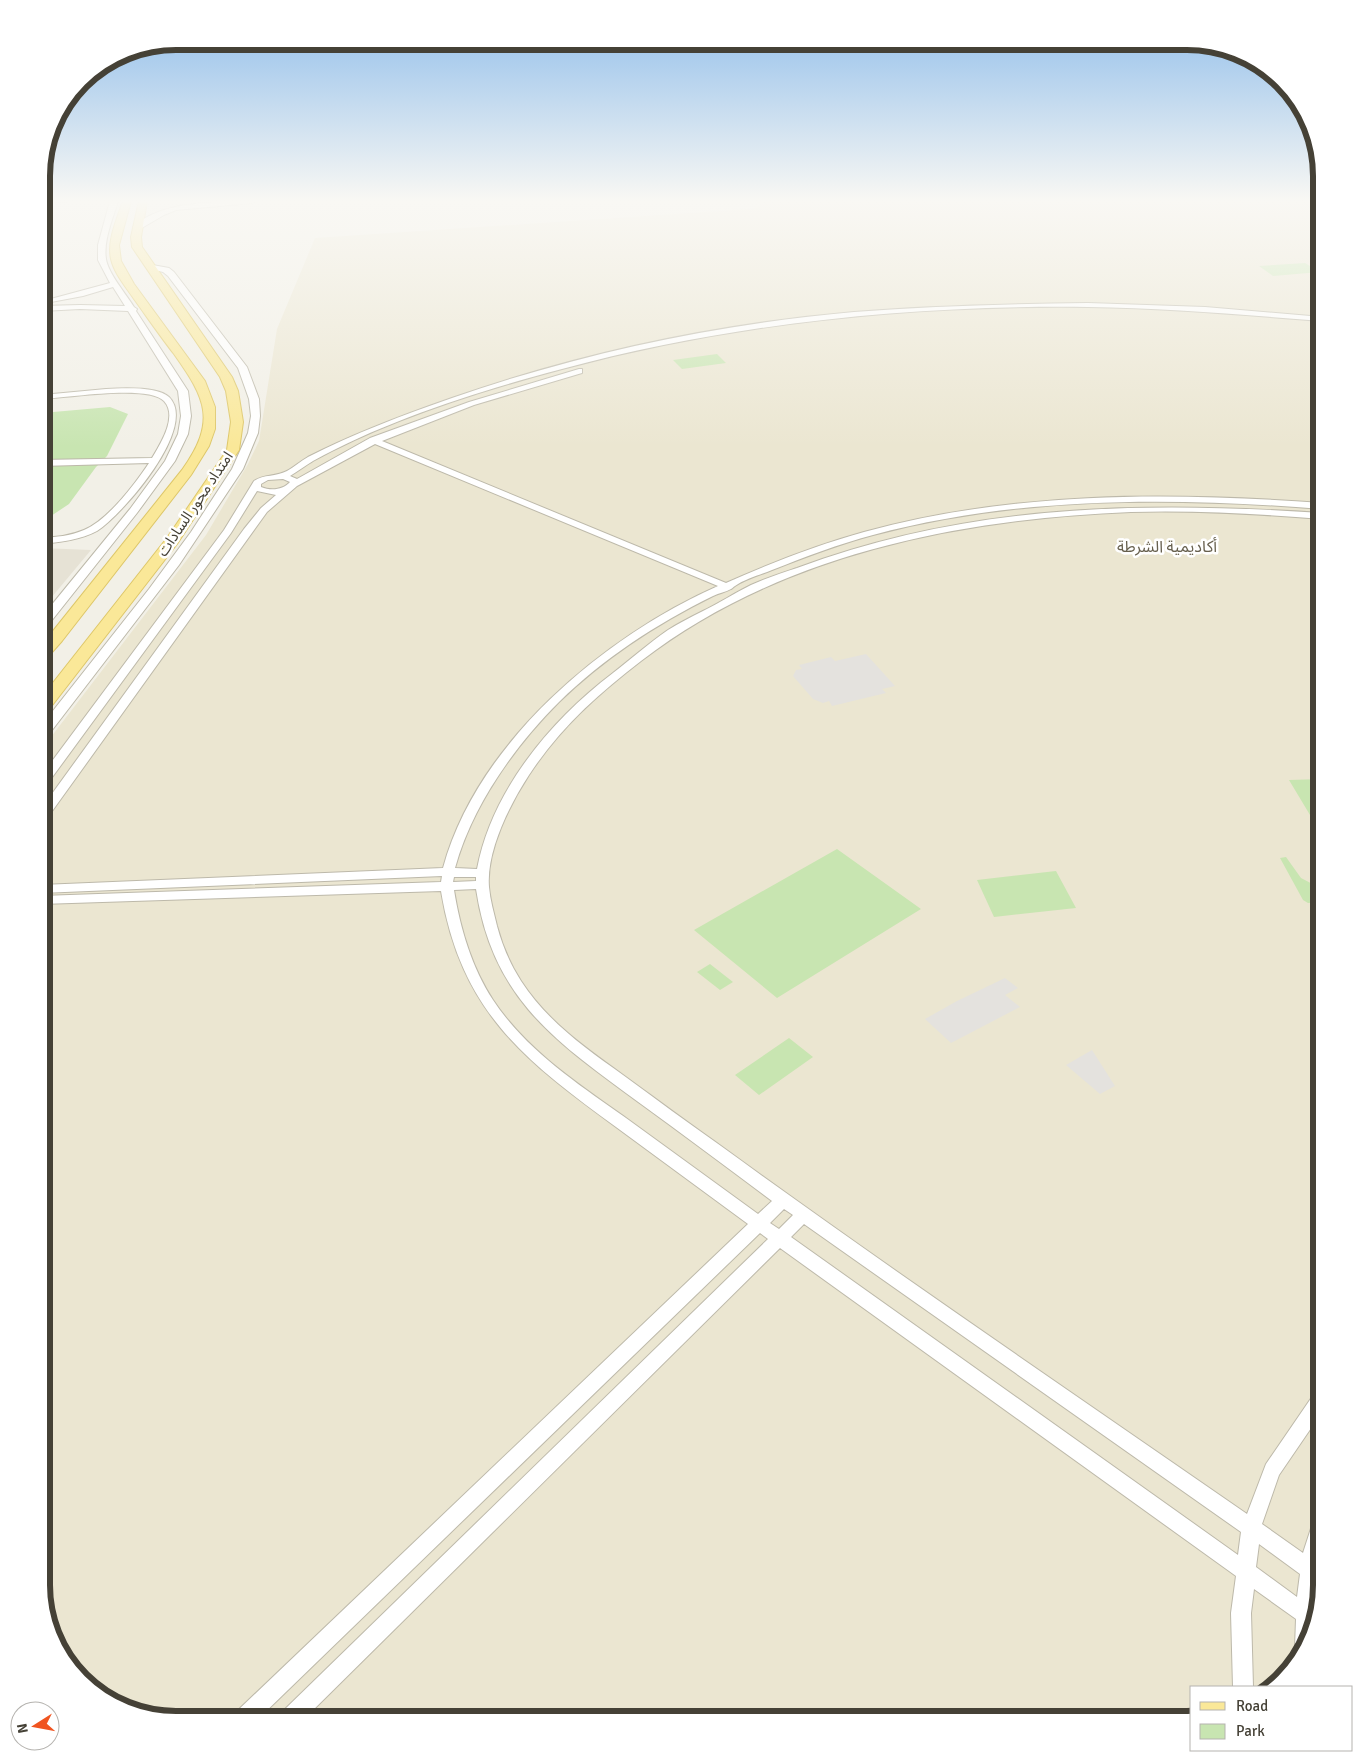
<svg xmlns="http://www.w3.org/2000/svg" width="1363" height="1761" font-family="Signika,'Noto Sans Arabic',sans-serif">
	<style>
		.residential { fill: #e6e2d5 }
		.education { fill: #ebe6d1 }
		.green { fill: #c8e5b1 }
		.parking { fill: #e4e2de }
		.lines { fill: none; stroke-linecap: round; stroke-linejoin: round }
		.minor-casing { stroke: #bdb9aa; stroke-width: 2 }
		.tertiary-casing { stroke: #bdb9aa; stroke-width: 2 }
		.primary-casing { stroke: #dec769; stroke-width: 2 }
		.minor { fill: #fff; fill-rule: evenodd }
		.tertiary { fill: #fff; fill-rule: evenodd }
		.primary { fill: #fae898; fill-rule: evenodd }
		.wall { fill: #b6b0a2 }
		.labels { text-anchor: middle; stroke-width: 5; stroke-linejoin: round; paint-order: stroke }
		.far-street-label { font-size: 15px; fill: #454136; stroke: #fff }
		.far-quarter-label { font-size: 16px; fill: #67604e; stroke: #fff }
		.rim { fill: none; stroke: #454136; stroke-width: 6 }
	</style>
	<rect width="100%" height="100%" fill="#f2f0e7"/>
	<path class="residential" d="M41 548 91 550 41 610Z"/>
	<path class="education" d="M758 201H1322V1585L1304 1652 1271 1687H1192V1718L1187 1720H176L109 1702 64 1659 41 1585V750L206 535 248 464 259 441 277 329 315 238 750 209 761 207Z"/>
	<path class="green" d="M1305 263 1320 272 1273 276 1259 266Z
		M717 354 726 363 682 369 673 360Z
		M110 407 128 414 107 456 96 467 69 504 48 518H41L42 413Z
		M1322 779V835L1289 780Z
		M837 849 921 909 777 998 694 930Z
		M1286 857 1301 878 1322 889V902L1308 903 1303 900 1280 858Z
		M1056 871 1076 908 994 917 977 880Z
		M710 964 733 982 720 990 697 972Z
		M789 1038 813 1057 759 1095 735 1075Z"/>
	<path class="parking" d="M866 654 895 686 882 689 886 693 832 706 829 701 823 703 813 699 793 676 796 670 802 669 799 665 831 657 835 661Z
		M1005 978 1018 988 1005 995 1020 1007 951 1043 925 1019 957 1001Z
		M1092 1050 1115 1086 1100 1094 1066 1065Z"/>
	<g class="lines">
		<g class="minor-casing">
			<path id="minor" d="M1088 303 1205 307 1322 317V321C1244 315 1166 308 1088 307 911 305 733 323 562 369 479 391 387 420 313 461 305 466 298 471 290 476L297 479 370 438 469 402 579 369H582V373L474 405 382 441 726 583C771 563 817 545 864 532 1013 491 1169 492 1322 503V509C1172 497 1019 496 873 535 839 544 805 557 772 570 760 575 745 579 735 586 733 587 733 588 731 589 726 592 719 593 713 596 656 624 604 658 559 702 514 747 472 806 455 868L477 869C492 790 551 720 613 673 631 659 649 643 668 630 679 623 691 617 703 611 719 603 735 593 751 585 766 578 782 573 797 568 969 504 1141 501 1322 513V519C1258 514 1195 510 1131 512 959 519 780 554 641 661 598 694 559 729 529 775 510 804 486 851 489 887 490 900 494 913 497 926 502 945 510 964 521 981 547 1021 585 1048 623 1075 656 1099 688 1123 721 1146 894 1272 1071 1392 1247 1514L1266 1464 1316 1391 1322 1389V1412L1279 1475 1262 1524 1303 1553 1315 1516 1322 1514V1557L1316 1606 1304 1652 1300 1656 1298 1655 1295 1648 1296 1619 1254 1589 1251 1613 1253 1687H1233L1231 1613 1236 1576 780 1248 303 1720H278L281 1713 768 1239 760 1233 257 1720H232L235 1713 748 1224C704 1192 660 1159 616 1127 523 1059 461 1011 441 891L41 904V896L441 882 442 876 41 893V885L443 868C477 743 603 637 718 586L375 444 297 486 267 512 45 821 41 822V809L244 529 261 508 276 495 257 491 231 533 45 787 41 788V776L224 530 254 481C264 474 276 477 287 471 294 467 301 461 308 457 355 433 403 415 452 398 581 353 718 324 854 312 932 306 1010 304 1088 303ZM283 479 290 482C283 490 271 491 261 487V484L268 480ZM454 877H476V881L453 882ZM476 889C493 1001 557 1042 641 1104 685 1136 728 1168 772 1201L758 1214C714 1182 670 1150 626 1118 578 1084 526 1050 493 1000 472 968 460 928 454 890ZM784 1209 793 1215 779 1229 770 1223ZM804 1224 1241 1532 1238 1555 791 1237ZM1259 1544 1300 1574 1297 1597 1256 1567Z
				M106 389C122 388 158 386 169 397 199 427 123 514 97 531 81 540 59 542 41 544V538C56 537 70 536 84 530 108 520 135 484 149 463L41 466V460L152 458C161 443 178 416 164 401 149 384 64 398 42 399V395Z"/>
		</g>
		<g class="tertiary-casing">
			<path id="tertiary" d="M110 201H118C113 218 103 241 106 259 108 273 126 294 134 307L137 309 136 311 188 391 191 416 188 434 175 461 137 513 45 629H41V618L130 509 165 461 178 434 181 416 178 391 128 311 80 309 42 311V306L80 305 125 306 113 287 83 296 51 302 47 300 110 283 98 260V245Z
				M231 201H256L252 203 176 210 164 215 140 229 133 227C160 203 197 204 231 201Z
				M147 264 169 268 174 272 247 367 259 399 260 416 258 433 243 469 179 565 46 738 41 739V726L149 589 191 532 232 469 248 433 251 416 249 399 238 368 168 276 163 272 147 268Z"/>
		</g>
		<g class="primary-casing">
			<path id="primary" d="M123 201H131L119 245 121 261 134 284 205 381 215 407V429L209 446 191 475 62 641 46 659 41 661V646L182 470C217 421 206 399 174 354 160 336 147 317 134 299 126 287 114 273 111 259 107 240 117 219 123 201Z
				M139 201H147L141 237 142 247 232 377 238 391 243 422 239 450 177 544 47 712 41 714V698L167 538 227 450 231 422 226 391 220 377 132 247 131 237Z"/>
		</g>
		<use href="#minor" class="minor"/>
		<use href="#tertiary" class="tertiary"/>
		<use href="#primary" class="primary"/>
	</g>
	<path class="wall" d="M42 201H69L68 203 42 204Z"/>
	<linearGradient id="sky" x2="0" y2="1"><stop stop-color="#8dbcea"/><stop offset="0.45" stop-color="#f9f8f4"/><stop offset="1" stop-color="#f9f8f4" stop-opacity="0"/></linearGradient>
	<rect width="1363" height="447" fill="url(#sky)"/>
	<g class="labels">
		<g class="far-street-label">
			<text transform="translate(195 504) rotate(-56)" y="5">امتداد محور السادات</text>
		</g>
		<g class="far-quarter-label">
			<text x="1167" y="552">أكاديمية الشرطة</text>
		</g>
	</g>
	<path d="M0 0H1363V1761H0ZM176 50H1187A126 126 0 0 1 1313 176V1585A126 126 0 0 1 1187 1711H176A126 126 0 0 1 50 1585V176A126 126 0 0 1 176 50Z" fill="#fff" fill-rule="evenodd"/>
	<path class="rim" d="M176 50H1187A126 126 0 0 1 1313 176V1585A126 126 0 0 1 1187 1711H176A126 126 0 0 1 50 1585V176A126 126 0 0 1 176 50Z"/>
	<rect x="1190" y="1686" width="162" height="65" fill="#ffffff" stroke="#b5b3af"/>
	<rect x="1200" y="1702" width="25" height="8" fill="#fae898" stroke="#b5b3af"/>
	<text x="1236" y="1711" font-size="15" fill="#454136">Road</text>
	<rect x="1200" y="1724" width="25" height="15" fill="#c8e5b1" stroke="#b5b3af"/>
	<text x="1236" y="1736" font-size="15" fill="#454136">Park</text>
	<g transform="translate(35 1726) rotate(259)"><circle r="24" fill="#ffffff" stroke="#b5b3af"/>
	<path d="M0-4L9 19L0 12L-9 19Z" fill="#f05420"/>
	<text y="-8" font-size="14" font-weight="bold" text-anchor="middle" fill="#454136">N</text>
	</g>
</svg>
